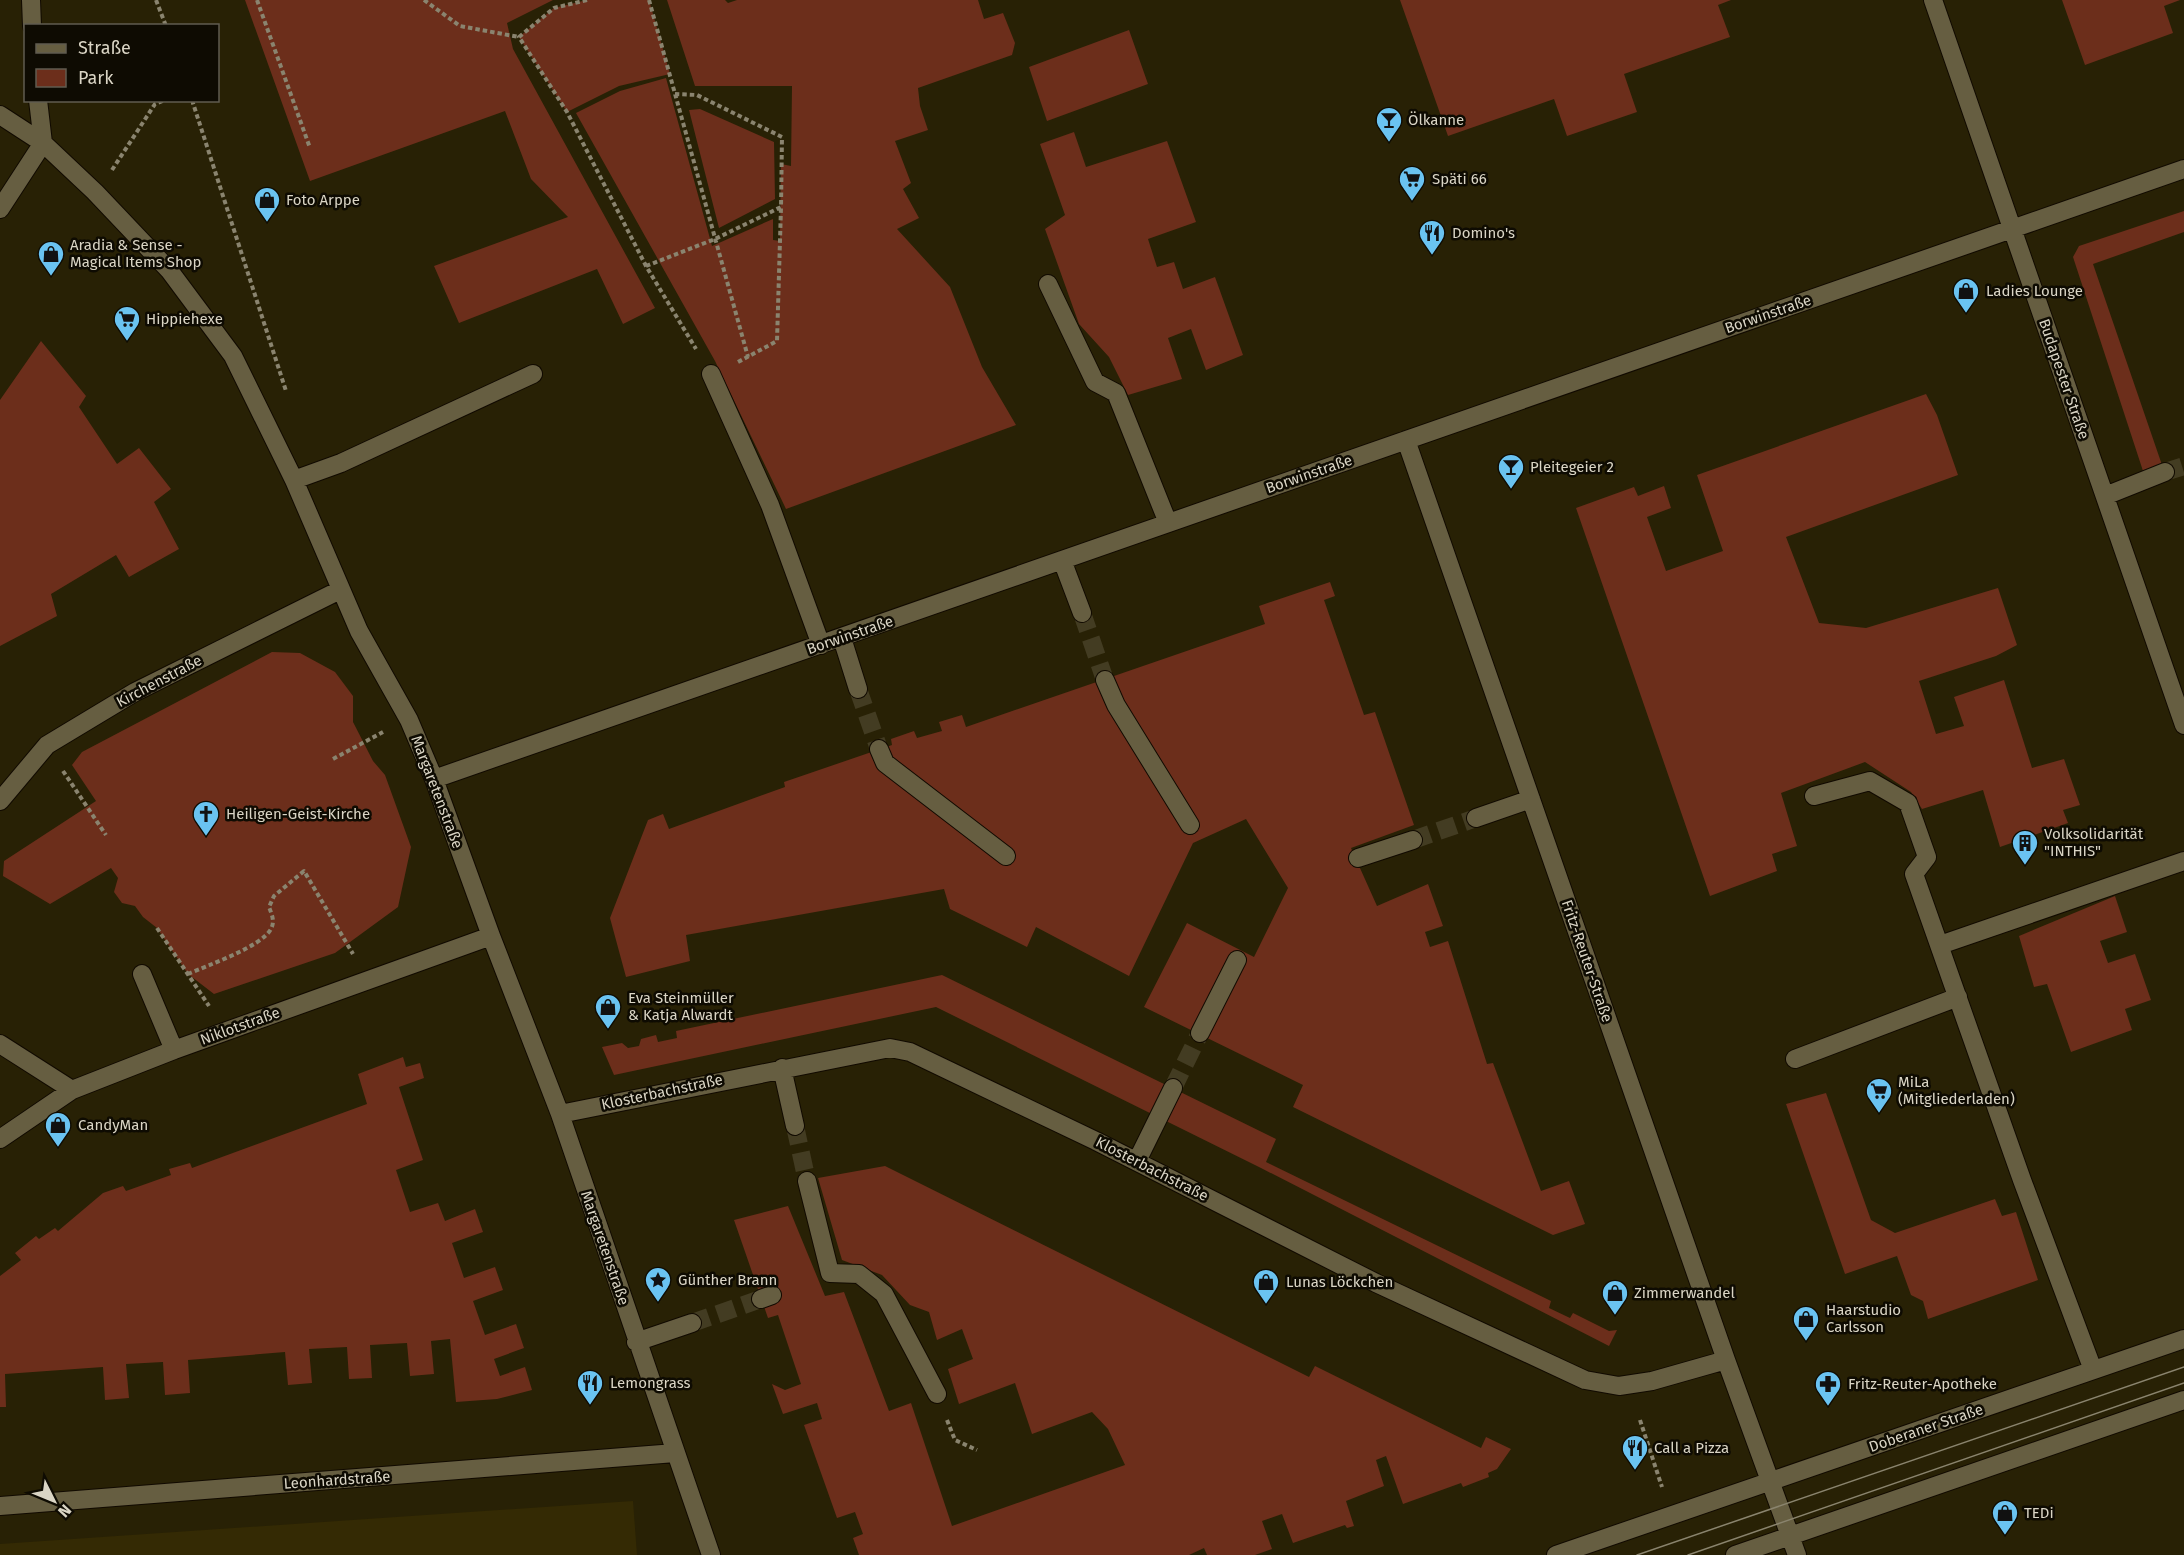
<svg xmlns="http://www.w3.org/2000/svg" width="2184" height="1555" font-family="'Fira Sans',sans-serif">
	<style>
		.built { fill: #342a04 }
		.green { fill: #6c2e1b }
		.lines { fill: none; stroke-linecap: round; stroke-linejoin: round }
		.minor-tunnel { stroke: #433c22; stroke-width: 18; stroke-dasharray: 18 9; stroke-linecap: butt }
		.minor-casing { stroke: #110a00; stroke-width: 20 }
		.path { stroke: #8a846f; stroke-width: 4; stroke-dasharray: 4.5 3; stroke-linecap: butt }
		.minor { stroke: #665e41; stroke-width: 18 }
		.tram { stroke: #8a846e; stroke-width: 1.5 }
		.labels { text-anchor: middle; stroke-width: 5; stroke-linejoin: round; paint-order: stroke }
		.poi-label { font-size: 15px; fill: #dad5c5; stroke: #0e0b02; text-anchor: start }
		.street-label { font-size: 15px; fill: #dad5c5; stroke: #0e0b02 }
	</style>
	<rect width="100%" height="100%" fill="#282105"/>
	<path class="built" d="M633 1501 637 1555H0V1544Z"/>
	<path class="green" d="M245 0H553L507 23 513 49 655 308 623 324 597 269 459 323 434 266 568 217 531 179 505 111 310 181Z
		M587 0H649L670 74 619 86 567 112 519 37 554 8Z
		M667 0H725L728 3 737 0H978L984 19 1003 13 1015 43 1012 55 918 88 920 106 928 130 895 141 911 183 903 189 919 218 897 229 950 287 982 367 1016 425 786 509 715 361 576 113 620 91 666 78 712 246 773 219V240L780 241 781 164 791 166 792 86H695Z
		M1400 0H1731L1718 5 1730 37 1624 74 1637 112 1567 136 1554 99 1448 136Z
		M2062 0H2180L2164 6 2173 33 2085 65Z
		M1129 30 1148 84 1047 121 1029 67Z
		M700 109 774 142 775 199 719 228 689 110Z
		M1074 132 1086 167 1167 141 1196 222 1148 239 1157 267 1174 262 1183 289 1215 277 1243 355 1206 370 1191 329 1168 338 1182 379 1128 395 1109 357 1079 324 1045 229 1065 215 1040 144Z
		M2184 211V232L2093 264 2162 465 2143 471 2073 257 2079 246Z
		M41 341 86 396 79 407 117 464 139 448 171 489 154 502 179 549 129 577 116 555 51 594 57 616 0 646V400Z
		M1926 394 1937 415 1958 475 1786 537 1819 623 1866 628 1998 588 2017 645 1996 656 1919 681 1936 734 1964 726 1954 697 2004 680 2032 768 2064 759 2080 805 2063 810 2068 823 2000 847 1983 790 1922 809 1911 792 1865 762 1781 793 1797 846 1772 854 1777 871 1710 896 1576 508 1634 487 1638 496 1664 486 1671 508 1647 517 1666 571 1723 551 1697 475Z
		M1330 582 1335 596 1324 600 1364 715 1375 712 1414 825 1351 848 1377 906 1428 884 1443 926 1425 932 1430 947 1448 941 1487 1064 1493 1063 1541 1191 1569 1181 1585 1224 1553 1235 1293 1107 1303 1085 1144 1007 1187 923 1254 957 1288 888 1246 819 1193 843 1129 976 1036 927 1027 947 950 909 944 889 686 935 690 961 626 977 610 918 648 820 663 814 669 829 785 787 784 782 892 745 891 739 914 731 917 738 942 731 939 722 962 715 966 727 1265 624 1259 606Z
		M272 652 300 653 335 672 353 696V722L373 761 385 775 411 847 398 907 335 953 214 994 188 974 157 928 143 917 135 906 122 903 114 892 118 878 111 868 50 904 3 876 4 861 96 801 72 765 82 752Z
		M2115 896 2127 932 2100 941 2108 963 2135 954 2151 1000 2125 1009 2132 1030 2071 1052 2047 984 2034 987 2019 936Z
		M942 975 1276 1139 1266 1162 1551 1301 1549 1308 1570 1318 1573 1313 1609 1331 1617 1330 1609 1346 1261 1168 936 1007 614 1075 602 1047 622 1043 628 1048 639 1046 641 1039 656 1035 658 1042 677 1038 676 1031Z
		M403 1057 406 1067 420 1063 424 1078 399 1087 423 1160 396 1170 410 1212 438 1203 445 1221 475 1209 483 1232 452 1243 464 1278 495 1267 503 1290 473 1301 485 1335 516 1324 524 1348 494 1359 500 1376 525 1367 532 1390 497 1399 456 1402 450 1339 431 1341 434 1374 410 1376 407 1343 370 1345 372 1378 349 1379 347 1347 309 1349 312 1383 288 1385 285 1352 188 1360 190 1393 165 1395 163 1362 126 1364 129 1398 105 1400 103 1367 5 1374 6 1407H0V1276L21 1260 15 1253 36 1236 39 1239 55 1228 58 1231 103 1193 123 1186 126 1191 171 1175 169 1169 190 1163 192 1168 367 1104 358 1074Z
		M1826 1093 1871 1220 1895 1233 1995 1199 2002 1216 2016 1212 2038 1280 1928 1319 1923 1301 1911 1295 1897 1256 1845 1274 1786 1104Z
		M885 1166 1309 1377 1315 1366 1481 1448 1486 1437 1511 1449 1497 1469 1488 1473 1489 1477 1463 1487 1461 1483 1403 1504 1386 1456 1376 1460 1384 1486 1346 1501 1354 1526 1347 1528 1345 1525 1293 1543 1282 1514 1262 1521 1272 1549 1255 1555H1207L1204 1548 1189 1555H859L853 1538 863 1534 855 1512 837 1518 804 1425 822 1419 817 1403 783 1414 772 1384 785 1390 801 1384 778 1315 768 1318 734 1220 788 1206 825 1296 844 1292 889 1411 911 1403 952 1526 1125 1465 1108 1429 1092 1412 1032 1434 1015 1383 959 1404 948 1369 973 1359 962 1329 937 1340 929 1312 910 1305 882 1275 842 1260 818 1178Z"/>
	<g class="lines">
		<path class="minor-tunnel" d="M2165 472 2184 466
			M1082 613 1105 680
			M858 689 879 749
			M1413 840 1476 818
			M1173 1088 1200 1033
			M795 1126 807 1181
			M692 1323 761 1299"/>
		<g class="minor-casing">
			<path id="minor" d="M31 0 32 26
				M1933 0 2184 725
				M38 100 43 143 95 192 169 270 233 356 294 480 359 631 409 720 434 779 491 936 560 1114 711 1555
				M0 115 43 143 0 209
				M1048 284 1095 382 1116 393 1168 523
				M711 374 770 505 821 645
				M1406 440 1726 1360 1797 1555
				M294 480 341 463 533 374
				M2105 496 2165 472
				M1062 560 1082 613
				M842 638 858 689
				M1105 680 1116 705 1190 825
				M879 749 885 763 1006 856
				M434 779 2184 169
				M1814 796 1870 781 1908 803 1927 857 1914 874 2022 1180 2093 1370
				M0 801 47 745 135 692 340 590
				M1476 818 1531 799
				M1358 858 1413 840
				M1940 945 2184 861
				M142 974 174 1050
				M1200 1033 1237 960
				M0 1044 72 1090
				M1795 1059 1958 997
				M782 1068 795 1126
				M560 1114 890 1048 910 1052 1096 1141 1376 1283 1585 1380 1619 1386 1652 1381 1726 1360
				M0 1139 72 1090 174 1050 491 936
				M1137 1161 1173 1088
				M807 1181 830 1273 859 1274 884 1294 937 1394
				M761 1299 772 1295
				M636 1342 692 1323
				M0 1506 675 1453
				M1556 1555 2184 1339
				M1735 1555 2184 1400"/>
		</g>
		<path class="path" d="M156 0 166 26
			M257 0 310 148
			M424 0 460 26 519 37
			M587 0 554 8 519 37 567 112 646 266 696 349
			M649 0 748 357
			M192 100 286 391
			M112 170 155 104 165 100
			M646 266 715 239 781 207 782 137 697 95 675 94
			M738 362 777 341 781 207
			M333 759 383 732
			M63 771 106 835
			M157 928 209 1006
			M188 974C208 965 261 947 271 929 275 921 272 915 269 907L274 896 304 871 353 954
			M947 1420 955 1440 977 1450
			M1640 1420 1662 1487"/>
		<use href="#minor" class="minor"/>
		<path class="tram" d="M1637 1555 2184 1367
			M1688 1555 2184 1383"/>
	</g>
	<defs>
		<g id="bar-pin" transform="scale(1.35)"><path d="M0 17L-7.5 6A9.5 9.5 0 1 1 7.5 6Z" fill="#6ac3f1" stroke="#0e0b02"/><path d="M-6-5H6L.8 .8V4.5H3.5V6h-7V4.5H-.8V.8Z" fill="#111"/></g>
		<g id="supermarket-pin" transform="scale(1.35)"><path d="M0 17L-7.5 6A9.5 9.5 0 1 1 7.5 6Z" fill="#6ac3f1" stroke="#0e0b02"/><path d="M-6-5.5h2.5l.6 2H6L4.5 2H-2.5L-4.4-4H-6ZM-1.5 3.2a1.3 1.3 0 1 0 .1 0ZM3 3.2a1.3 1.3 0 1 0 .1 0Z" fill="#111"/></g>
		<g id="shop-pin" transform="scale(1.35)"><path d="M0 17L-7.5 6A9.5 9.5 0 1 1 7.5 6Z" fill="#6ac3f1" stroke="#0e0b02"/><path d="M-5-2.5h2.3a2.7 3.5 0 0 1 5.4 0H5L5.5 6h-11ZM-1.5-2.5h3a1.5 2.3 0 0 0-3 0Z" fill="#111"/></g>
		<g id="restaurant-pin" transform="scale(1.35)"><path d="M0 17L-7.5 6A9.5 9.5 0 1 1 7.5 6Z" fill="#6ac3f1" stroke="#0e0b02"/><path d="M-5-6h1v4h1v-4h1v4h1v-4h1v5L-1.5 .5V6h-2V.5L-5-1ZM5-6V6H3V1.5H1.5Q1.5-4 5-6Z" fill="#111"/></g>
		<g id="church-pin" transform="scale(1.35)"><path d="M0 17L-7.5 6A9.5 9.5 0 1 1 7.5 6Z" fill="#6ac3f1" stroke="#0e0b02"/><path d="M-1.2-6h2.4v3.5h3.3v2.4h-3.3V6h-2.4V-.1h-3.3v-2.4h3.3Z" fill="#111"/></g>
		<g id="building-pin" transform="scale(1.35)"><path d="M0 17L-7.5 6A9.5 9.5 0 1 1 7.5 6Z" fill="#6ac3f1" stroke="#0e0b02"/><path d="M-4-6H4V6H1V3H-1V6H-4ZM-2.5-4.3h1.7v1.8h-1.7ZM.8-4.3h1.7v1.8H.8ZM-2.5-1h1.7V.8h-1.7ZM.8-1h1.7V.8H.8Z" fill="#111"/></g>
		<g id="sight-pin" transform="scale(1.35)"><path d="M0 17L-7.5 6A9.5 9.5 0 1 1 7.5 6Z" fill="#6ac3f1" stroke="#0e0b02"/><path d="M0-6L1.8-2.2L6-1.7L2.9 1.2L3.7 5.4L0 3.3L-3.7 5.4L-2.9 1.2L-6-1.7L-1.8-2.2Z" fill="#111"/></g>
		<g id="pharmacy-pin" transform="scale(1.35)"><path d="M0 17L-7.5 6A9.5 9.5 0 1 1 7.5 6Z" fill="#6ac3f1" stroke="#0e0b02"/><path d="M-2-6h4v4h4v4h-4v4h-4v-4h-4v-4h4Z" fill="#111"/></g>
	</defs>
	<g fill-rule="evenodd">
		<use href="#bar-pin" x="1389" y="120"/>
		<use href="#supermarket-pin" x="1412" y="179"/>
		<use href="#shop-pin" x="267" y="200"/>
		<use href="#restaurant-pin" x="1432" y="233"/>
		<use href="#shop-pin" x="51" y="254"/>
		<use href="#shop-pin" x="1966" y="291"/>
		<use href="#supermarket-pin" x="127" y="319"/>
		<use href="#bar-pin" x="1511" y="467"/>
		<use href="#church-pin" x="206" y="814"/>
		<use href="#building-pin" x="2025" y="843"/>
		<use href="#shop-pin" x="608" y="1007"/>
		<use href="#supermarket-pin" x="1879" y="1091"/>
		<use href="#shop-pin" x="58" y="1125"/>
		<use href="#sight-pin" x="658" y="1280"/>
		<use href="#shop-pin" x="1266" y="1282"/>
		<use href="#shop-pin" x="1615" y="1293"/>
		<use href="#shop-pin" x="1806" y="1319"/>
		<use href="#restaurant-pin" x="590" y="1383"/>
		<use href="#pharmacy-pin" x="1828" y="1384"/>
		<use href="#restaurant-pin" x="1635" y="1448"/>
		<use href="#shop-pin" x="2005" y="1513"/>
	</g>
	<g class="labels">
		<g class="poi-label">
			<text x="1408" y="125">Ölkanne</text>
			<text x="1432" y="184">Späti 66</text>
			<text x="286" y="205">Foto Arppe</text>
			<text x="1452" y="238">Domino's</text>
			<text x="70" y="250">Aradia &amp; Sense -<tspan x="70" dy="17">Magical Items Shop</tspan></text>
			<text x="1986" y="296">Ladies Lounge</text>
			<text x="146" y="324">Hippiehexe</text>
			<text x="1530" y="472">Pleitegeier 2</text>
			<text x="226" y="819">Heiligen-Geist-Kirche</text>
			<text x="2044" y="839">Volksolidarität<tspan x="2044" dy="17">"INTHIS"</tspan></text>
			<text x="628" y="1003">Eva Steinmüller<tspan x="628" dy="17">&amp; Katja Alwardt</tspan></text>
			<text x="1898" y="1087">MiLa<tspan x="1898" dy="17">(Mitgliederladen)</tspan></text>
			<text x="78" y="1130">CandyMan</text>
			<text x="678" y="1285">Günther Brann</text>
			<text x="1286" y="1287">Lunas Löckchen</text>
			<text x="1634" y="1298">Zimmerwandel</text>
			<text x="1826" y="1315">Haarstudio<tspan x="1826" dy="17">Carlsson</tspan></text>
			<text x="610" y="1388">Lemongrass</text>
			<text x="1848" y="1389">Fritz-Reuter-Apotheke</text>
			<text x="1654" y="1453">Call a Pizza</text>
			<text x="2024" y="1518">TEDi</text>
		</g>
		<g class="street-label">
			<text transform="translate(1768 314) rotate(-19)" y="5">Borwinstraße</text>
			<text transform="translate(2064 379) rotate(71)" y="5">Budapester Straße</text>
			<text transform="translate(1309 474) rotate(-19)" y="5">Borwinstraße</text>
			<text transform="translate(850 635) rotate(-19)" y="5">Borwinstraße</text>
			<text transform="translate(159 681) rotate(-28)" y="5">Kirchenstraße</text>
			<text transform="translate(437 792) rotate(69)" y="5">Margaretenstraße</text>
			<text transform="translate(1587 961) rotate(71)" y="5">Fritz-Reuter-Straße</text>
			<text transform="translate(240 1026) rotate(-20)" y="5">Niklotstraße</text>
			<text transform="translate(662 1092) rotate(-12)" y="5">Klosterbachstraße</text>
			<text transform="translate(1152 1169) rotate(27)" y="5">Klosterbachstraße</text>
			<text transform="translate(605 1248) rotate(71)" y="5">Margaretenstraße</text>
			<text transform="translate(1926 1428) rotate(-19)" y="5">Doberaner Straße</text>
			<text transform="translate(337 1480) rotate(-4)" y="5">Leonhardstraße</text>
		</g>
	</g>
	<rect x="24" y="24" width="195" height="78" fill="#0e0b02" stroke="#605c50" stroke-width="1.5"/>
	<rect x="36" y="44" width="30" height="9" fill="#665e41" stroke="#605c50" stroke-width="1.5"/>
	<text x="78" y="54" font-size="18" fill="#dad5c5">Straße</text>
	<rect x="36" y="69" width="30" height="18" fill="#6c2e1b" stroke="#605c50" stroke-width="1.5"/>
	<text x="78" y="84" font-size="18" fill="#dad5c5">Park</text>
	<g transform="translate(54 1501) rotate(133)" stroke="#0e0b02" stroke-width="4.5" paint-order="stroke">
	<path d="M0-4.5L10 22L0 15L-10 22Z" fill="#dad5c5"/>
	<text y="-9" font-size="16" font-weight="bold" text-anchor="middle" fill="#dad5c5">N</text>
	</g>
</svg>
